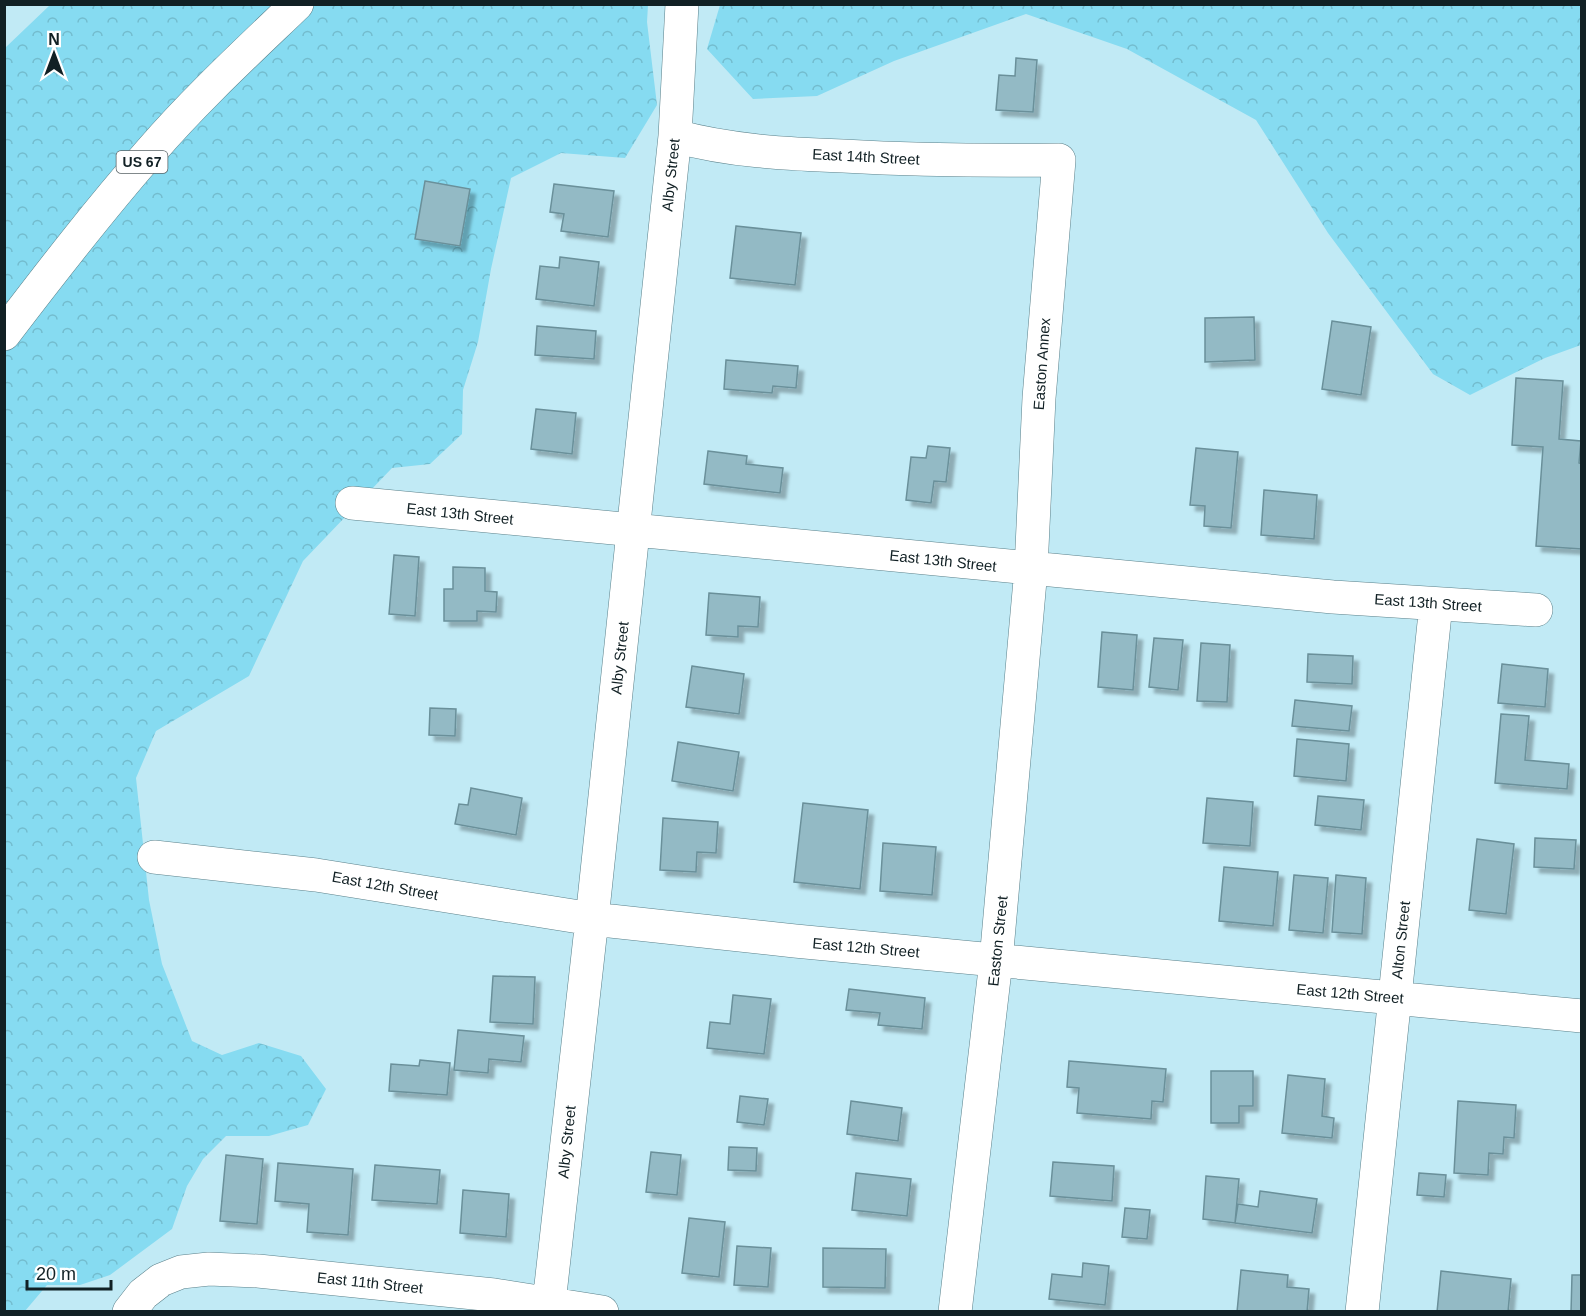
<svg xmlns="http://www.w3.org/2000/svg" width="1586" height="1316" font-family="Arial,sans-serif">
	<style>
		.forest { fill: url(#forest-crowns) }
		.building { fill: #93bac5; stroke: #6a909a; stroke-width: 1.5; filter: url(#shadow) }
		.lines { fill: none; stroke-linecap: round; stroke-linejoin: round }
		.minor-casing { stroke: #5a808a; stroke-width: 34 }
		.highway-casing { stroke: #5a808a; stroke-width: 34 }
		.minor { stroke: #fff; stroke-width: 33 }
		.highway { stroke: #fff; stroke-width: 33 }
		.labels { text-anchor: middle; stroke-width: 5; stroke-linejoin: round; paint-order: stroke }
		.shield { fill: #fff; stroke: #586366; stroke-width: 1.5 }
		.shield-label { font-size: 14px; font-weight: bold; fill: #112024 }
		.street-label { font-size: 15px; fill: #112024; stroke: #fff }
	</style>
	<defs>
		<pattern id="forest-crowns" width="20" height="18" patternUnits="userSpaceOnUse" patternTransform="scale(1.5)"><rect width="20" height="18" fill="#86dbf1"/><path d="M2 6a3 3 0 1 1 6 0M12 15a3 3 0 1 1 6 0" fill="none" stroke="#73bcce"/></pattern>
		<filter id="shadow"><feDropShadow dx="5.5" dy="5.5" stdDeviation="1.5" flood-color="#0004"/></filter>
	</defs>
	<rect width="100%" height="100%" fill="#c1eaf5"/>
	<path class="forest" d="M50 5H648L647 22 657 105 625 158 561 153 511 178 491 269 478 342 463 390 462 434 430 464 392 468 303 561 249 676 156 731 136 778 149 900 162 964 192 1041 222 1055 259 1043 301 1056 326 1089 308 1125 269 1136H226L203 1159 187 1186 172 1229 110 1275 80 1285H47L25 1311 5 1312V48Z
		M720 5H1581V345L1545 358 1470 395 1433 374 1328 233 1256 120 1127 49 1026 14 894 61 817 96 753 99 707 49Z"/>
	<path class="building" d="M1016 58 1037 60 1033 112 996 110 999 75 1015 76Z
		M425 181 470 189 460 246 415 239Z
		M554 184 614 191 608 237 561 231 564 214 550 212Z
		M736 226 801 233 795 285 730 278Z
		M560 257 599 262 594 306 536 299 540 266 559 268Z
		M1254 317 1255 360 1205 362V318Z
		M1332 321 1371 327 1361 395 1322 389Z
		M537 326 596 331 594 359 535 355Z
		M726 360 798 366 796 388 773 386 772 393 724 389Z
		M1516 378 1563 381 1559 439 1581 441 1579 463 1582 464V549L1536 546 1543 447 1512 445Z
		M536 409 576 413 572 454 531 449Z
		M928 446 950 448 946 482 934 481 931 503 906 500 911 457 926 458Z
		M1196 448 1238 452 1231 528 1204 526 1205 506 1190 505Z
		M708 451 747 456 746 464 783 468 780 493 704 484Z
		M1264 490 1317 495 1314 539 1261 535Z
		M394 555 419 557 415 616 389 614Z
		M453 567 485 568V591L497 592 496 612 477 611V621H444V589H453Z
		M709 593 760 597 758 627 738 626V637L706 635Z
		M1102 632 1137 635 1133 690 1098 687Z
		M1154 638 1183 640 1178 690 1149 687Z
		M1201 643 1230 645 1227 702 1197 701Z
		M1308 654 1353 656 1352 684 1307 682Z
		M1502 664 1548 669 1545 707 1498 703Z
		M692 666 744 674 739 714 686 707Z
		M1295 700 1352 706 1349 731 1292 726Z
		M430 708 456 709 455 736 429 735Z
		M1501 714 1529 716 1525 760 1569 764 1567 789 1495 783Z
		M1297 739 1349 744 1346 781 1294 776Z
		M678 742 739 752 733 791 672 781Z
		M471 788 522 798 516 835 455 824 459 804 468 805Z
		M1318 796 1364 800 1361 830 1315 825Z
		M1207 798 1253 802 1250 846 1203 843Z
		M803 803 868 810 860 889 794 882Z
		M663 818 718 822 716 853 697 852 696 872 660 870Z
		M1535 838 1576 840 1574 869 1534 867Z
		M1477 839 1514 844 1506 914 1469 910Z
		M883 843 936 847 932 895 880 891Z
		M1224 867 1278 872 1273 926 1219 921Z
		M1294 875 1328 878 1323 933 1289 930Z
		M1336 875 1366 878 1362 934 1332 932Z
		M493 976 535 977 533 1024 490 1022Z
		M849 989 925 998 922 1029 878 1025 880 1013 846 1010Z
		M733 995 771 999 764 1054 707 1048 710 1022 730 1024Z
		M458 1030 524 1036 521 1062 489 1059 488 1073 454 1070Z
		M420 1060 450 1063 447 1095 389 1091 391 1064 419 1066Z
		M1069 1061 1166 1069 1163 1102 1152 1101 1151 1119 1077 1113 1079 1088 1067 1087Z
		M1211 1071H1253V1106H1239V1123H1211Z
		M1288 1075 1325 1079 1322 1116 1334 1118 1332 1138 1282 1133Z
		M740 1096 768 1099 764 1125 737 1122Z
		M851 1101 902 1108 898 1141 847 1134Z
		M1458 1101 1516 1105 1514 1138 1504 1137 1503 1154 1489 1153 1488 1175 1454 1173Z
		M729 1147 757 1148 756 1171 728 1170Z
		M651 1152 681 1155 677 1195 646 1192Z
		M226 1155 263 1159 257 1224 220 1221Z
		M1053 1162 1114 1166 1112 1201 1050 1196Z
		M278 1163 353 1169 348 1235 307 1232 309 1204 275 1201Z
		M375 1165 440 1170 437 1204 372 1200Z
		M856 1173 911 1179 907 1216 852 1210Z
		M1419 1173 1446 1175 1444 1197 1417 1195Z
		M1206 1176 1239 1179 1235 1223 1203 1219Z
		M463 1190 509 1194 506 1237 460 1233Z
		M1260 1191 1317 1199 1312 1233 1235 1223 1238 1204 1258 1207Z
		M1125 1208 1150 1210 1147 1239 1122 1237Z
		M689 1218 725 1222 719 1277 682 1273Z
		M737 1246 771 1248 768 1287 734 1285Z
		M823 1248 886 1249 885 1288 823 1287Z
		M1083 1263 1109 1266 1105 1305 1049 1299 1052 1274 1082 1277Z
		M1241 1270 1288 1275 1287 1287 1309 1289 1307 1312H1237Z
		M1441 1271 1511 1279 1508 1312H1437Z
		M1572 1275H1582V1312H1571Z"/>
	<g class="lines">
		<g class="minor-casing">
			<path id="minor" d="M675 136C729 151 787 154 843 156 916 160 986 161 1059 160L1039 398 1031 569 996 961 955 1312
				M352 503 1333 597 1536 610
				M154 857 316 875 592 919 795 941 1582 1016
				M129 1312 143 1294 161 1280 181 1272 209 1269 258 1271 494 1295 602 1312
				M548 1312 592 919 675 136 682 4
				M1362 1312 1436 604"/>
		</g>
		<g class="highway-casing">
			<path id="highway" d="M4 334C52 271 99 210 151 151 196 99 247 52 297 4"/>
		</g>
		<use href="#minor" class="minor"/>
		<use href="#highway" class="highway"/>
	</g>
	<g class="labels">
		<rect class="shield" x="116.5" y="151" width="51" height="22" rx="4.5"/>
		<g class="shield-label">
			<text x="142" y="167">US 67</text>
		</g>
		<g class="street-label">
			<text transform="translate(866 157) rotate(3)" y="5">East 14th Street</text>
			<text transform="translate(671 175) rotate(-84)" y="5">Alby Street</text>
			<text transform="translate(1042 364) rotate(-86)" y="5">Easton Annex</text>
			<text transform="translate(460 514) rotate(6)" y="5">East 13th Street</text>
			<text transform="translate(943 561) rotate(6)" y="5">East 13th Street</text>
			<text transform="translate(1428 603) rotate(4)" y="5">East 13th Street</text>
			<text transform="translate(620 658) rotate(-84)" y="5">Alby Street</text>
			<text transform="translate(385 886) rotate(10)" y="5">East 12th Street</text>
			<text transform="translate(1401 940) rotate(-84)" y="5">Alton Street</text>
			<text transform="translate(998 941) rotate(-84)" y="5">Easton Street</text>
			<text transform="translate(866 948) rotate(5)" y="5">East 12th Street</text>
			<text transform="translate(1350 994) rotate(5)" y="5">East 12th Street</text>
			<text transform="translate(567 1142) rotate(-84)" y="5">Alby Street</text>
			<text transform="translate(370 1283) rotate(6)" y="5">East 11th Street</text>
		</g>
	</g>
	<rect width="1586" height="1316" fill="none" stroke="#112024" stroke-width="12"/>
	<g transform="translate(54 54)" stroke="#ffffff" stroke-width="4.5" paint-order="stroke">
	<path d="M0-4.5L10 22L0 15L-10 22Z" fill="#112024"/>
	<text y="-9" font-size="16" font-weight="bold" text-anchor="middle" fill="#112024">N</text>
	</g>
	<path d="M27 1280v9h84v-9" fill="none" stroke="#112024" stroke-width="3"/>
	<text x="36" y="1280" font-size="18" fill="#112024" stroke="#ffffff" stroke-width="4.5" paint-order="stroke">20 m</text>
</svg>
